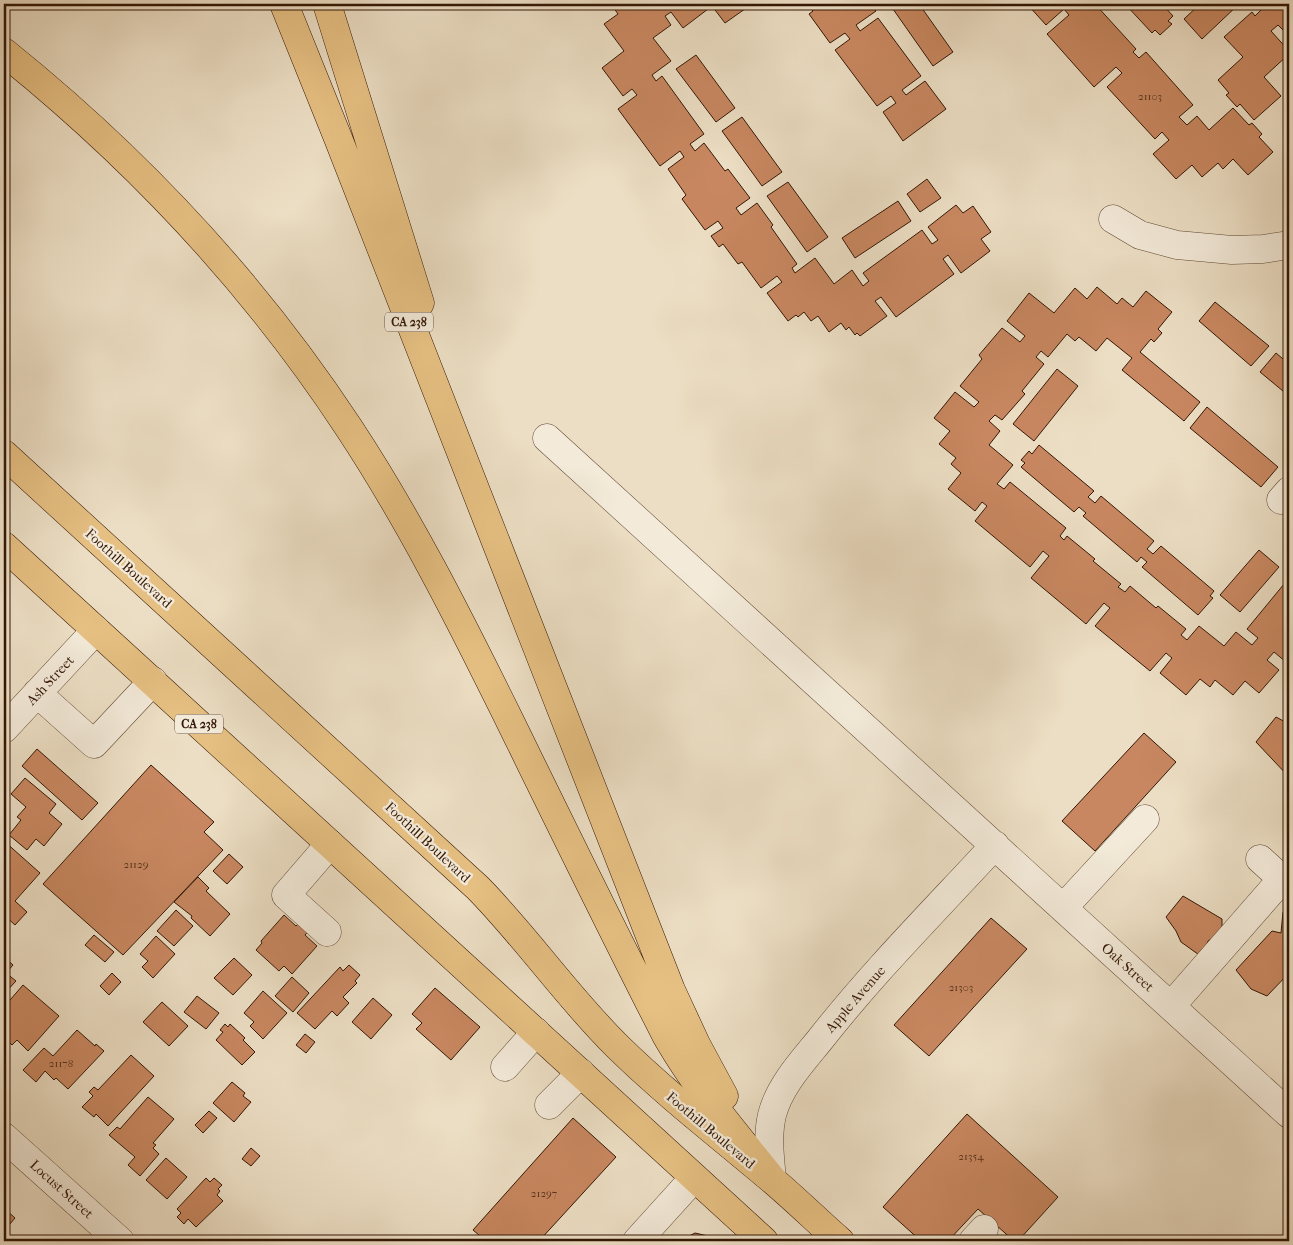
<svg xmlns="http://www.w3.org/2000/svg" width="1293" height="1245" font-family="'IM FELL French Canon',serif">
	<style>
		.building { fill: #c88760; stroke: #331705 }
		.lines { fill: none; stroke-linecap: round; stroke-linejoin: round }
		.minor-casing { stroke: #614935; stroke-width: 29 }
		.major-casing { stroke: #331705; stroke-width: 29 }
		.highway-casing { stroke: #331705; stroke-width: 29 }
		.minor { stroke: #f3ead9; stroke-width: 28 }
		.major { stroke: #e6bf82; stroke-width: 28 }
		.highway { stroke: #e6bf82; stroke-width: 28 }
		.labels { text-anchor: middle; stroke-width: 4.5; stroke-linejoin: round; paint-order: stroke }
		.number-label { font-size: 11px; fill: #58331c }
		.shield { fill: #f3ead9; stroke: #6d5645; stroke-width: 1 }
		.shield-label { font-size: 12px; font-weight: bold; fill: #331705 }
		.street-label { font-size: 14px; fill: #331705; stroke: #f3ead9 }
	</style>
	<rect width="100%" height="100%" fill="#ecdec4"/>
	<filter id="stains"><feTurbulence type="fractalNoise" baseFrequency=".004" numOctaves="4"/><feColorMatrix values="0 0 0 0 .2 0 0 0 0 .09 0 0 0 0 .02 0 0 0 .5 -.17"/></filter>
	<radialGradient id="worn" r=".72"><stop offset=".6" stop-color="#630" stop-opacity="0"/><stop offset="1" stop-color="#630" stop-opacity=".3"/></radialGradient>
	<path class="building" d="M611 4H752L725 23 712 6 683 28 671 12 665 16 671 25 653 38 671 61 652 75 656 81 662 76 704 134 690 144 695 151 704 143 725 171 728 169 750 198 736 208 741 215 757 203 773 225 771 227 797 264 792 268 795 273 815 258 834 284 852 270 863 286 869 281 863 273 922 230 932 244 938 240 928 227 956 205 963 213 973 206 991 232 981 239 990 251 961 273 948 255 943 259 954 274 896 317 881 297 875 301 887 316 860 336 857 333 855 335 849 327 846 330 841 323 829 332 818 316 811 321 804 312 798 317 796 315 788 321 767 293 782 282 777 276 761 288 742 262 738 264 723 244 719 247 711 236 723 228 718 221 705 230 682 199 686 195 668 169 684 157 680 151 660 166 618 109 637 95 632 89 623 96 602 68 624 51 604 24 618 14Z
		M808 4H871L876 11 856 25 860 31 878 18 921 76 902 90 906 95 925 81 946 109 903 141 883 112 896 103 891 96 877 106 835 50 850 39 845 33 830 43 809 14 813 11Z
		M901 4H919L953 52 933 66 893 9Z
		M1027 4H1095L1136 49 1133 52 1139 58 1146 52 1193 105 1179 117 1187 125 1197 116 1209 130 1233 108 1249 125 1252 123 1262 134 1259 137 1273 152 1248 175 1233 159 1223 169 1218 163 1202 177 1192 165 1176 179 1153 154 1169 140 1162 132 1155 139 1107 87 1122 73 1116 67 1094 87 1047 34 1069 15 1064 9 1046 25Z
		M1125 4H1162L1173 16 1168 21 1172 24 1160 35 1155 30 1152 33Z
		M1200 4H1239L1202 39 1184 19Z
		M1257 4H1289V36L1278 25 1271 31 1289 51V54L1264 77 1281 96 1254 120 1240 104 1237 107 1226 95 1229 93 1218 80 1243 57 1224 37 1252 12 1255 16 1262 9Z
		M696 55 735 108 716 122 676 69Z
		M742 117 782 172 762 186 722 131Z
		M927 179 941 198 920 212 907 194Z
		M788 182 828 237 807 252 767 196Z
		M898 201 911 221 855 258 842 238Z
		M1097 287 1117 304 1122 298 1133 307 1146 291 1172 312 1158 329 1162 333 1154 342 1151 339 1140 352 1200 402 1184 421 1122 370 1132 358 1107 338 1096 351 1079 337 1075 341 1067 334 1048 357 1041 351 1036 357 1044 364 1022 391 1025 394 1002 420 995 415 989 421 1000 431 989 445 1013 465 997 484 1004 489 1010 482 1066 528 1060 536 1064 540 1067 536 1095 559 1093 561 1121 584 1118 587 1125 592 1130 586 1156 608 1158 606 1186 629 1181 635 1187 640 1199 626 1224 646 1236 632 1252 645 1258 638 1247 629 1289 578V658L1286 662 1274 652 1267 660 1279 670 1259 693 1245 681 1233 695 1215 680 1210 687 1200 679 1186 695 1160 673 1172 658 1166 653 1150 671 1095 626 1110 608 1104 603 1086 624 1031 578 1049 556 1043 551 1030 567 975 521 987 506 982 502 975 511 948 489 961 473 951 464 956 458 939 444 950 431 934 418 955 392 974 407 979 402 960 386 982 359 979 355 1002 328 1020 342 1025 336 1007 321 1029 293 1054 313 1075 288 1087 299Z
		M1215 302 1269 346 1251 366 1199 321Z
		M1276 353 1289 364V396L1260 372Z
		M1057 369 1078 386 1034 441 1013 424Z
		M1207 407 1278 467 1261 487 1190 428Z
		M1039 445 1094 491 1088 497 1095 503 1101 496 1154 541 1147 549 1153 554 1161 546 1214 591 1210 596 1213 598 1198 615 1142 567 1147 562 1141 557 1137 562 1083 516 1086 513 1079 507 1074 512 1021 467 1025 463 1021 460 1029 451 1032 454Z
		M1259 550 1279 567 1240 612 1220 595Z
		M1276 717 1289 724V777L1256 742Z
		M1144 733 1176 762 1095 851 1062 821Z
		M37 749 98 803 82 820 22 766Z
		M151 765 214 822 204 832 223 850 123 955 43 884Z
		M25 778 56 804 49 813 62 824 44 846 36 839 27 850 9 835 21 820 17 817 26 807 11 794Z
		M4 841 40 873 15 901 27 912 15 925 4 915Z
		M229 854 243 867 227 884 213 871Z
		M198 877 209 888 206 891 230 914 210 936 191 918 192 916 174 902Z
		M1183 896 1222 919V932L1208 941 1202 957 1181 942 1176 931 1166 917Z
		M1289 907V973L1267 996 1251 989 1236 970 1272 931 1281 933 1283 912Z
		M176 910 193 926 174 946 157 931Z
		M284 915 296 926 301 921 310 929 305 935 317 946 292 974 284 966 279 971 256 950 262 943 261 941Z
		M991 918 1027 949 929 1056 894 1025Z
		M94 935 114 952 105 962 85 945Z
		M156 936 175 954 153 978 142 967 148 961 140 954Z
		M4 957 13 965 6 973 16 981 4 994Z
		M234 958 252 975 233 995 214 978Z
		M349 965 360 975 355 981 357 983 343 997 349 1003 337 1016 332 1011 315 1029 297 1013 340 967 343 971Z
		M112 973 121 982 109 995 100 986Z
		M292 977 309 993 293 1012 275 996Z
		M23 985 59 1016 28 1051 17 1040 12 1045 4 1037V1007Z
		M435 988 480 1027 451 1060 416 1029 422 1023 412 1014Z
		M263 991 287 1013 263 1039 250 1026 254 1022 244 1013Z
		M197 996 219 1013 206 1029 184 1012Z
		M373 998 392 1015 371 1039 352 1022Z
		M162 1002 188 1026 169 1046 143 1022Z
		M225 1024 228 1027 230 1024 245 1038 243 1040 255 1052 242 1065 216 1040 223 1032 220 1030Z
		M77 1030 95 1046 96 1044 104 1051 68 1089 56 1078 54 1080 45 1071 36 1082 23 1070 44 1048 53 1056Z
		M305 1034 315 1042 306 1053 296 1045Z
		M131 1055 154 1076 108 1126 96 1114 94 1117 82 1107 93 1096 89 1092 94 1087 98 1090Z
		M232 1082 245 1093 243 1096 251 1102 234 1122 213 1103Z
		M148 1097 174 1119 153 1143 156 1145 153 1148 159 1154 140 1176 128 1165 135 1157 109 1135 117 1127 120 1129Z
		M209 1111 217 1118 203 1133 195 1125Z
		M967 1114 1058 1197 1018 1241H1014L978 1209 948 1241H921L883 1207Z
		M573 1118 616 1157 539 1241H486L473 1230Z
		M251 1148 260 1156 251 1166 242 1159Z
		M166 1158 187 1177 167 1199 146 1180Z
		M206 1178 210 1182 214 1178 222 1185 218 1189 220 1191 217 1195 223 1201 196 1227 188 1219 184 1224 177 1217 181 1213 177 1209Z
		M4 1208 15 1218 4 1231Z
		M695 1233 708 1236 714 1241H683L685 1238Z"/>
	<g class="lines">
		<g class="minor-casing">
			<path id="minor" d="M1113 219 1140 235 1177 245 1232 250 1263 249 1289 245
				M547 438 1289 1114
				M1281 500 1289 491
				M37 693 94 744 153 681
				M4 729 96 630
				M1063 908 1145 819
				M327 932 286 895 330 844
				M1171 1006 1282 879 1260 859
				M505 1067 536 1032
				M549 1105 581 1073
				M4 1137 120 1241
				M772 1179C770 1158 767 1136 772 1115 779 1087 801 1063 819 1041 873 972 935 910 995 845
				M637 1241 694 1178
				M973 1241 984 1229"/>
		</g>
		<g class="major-casing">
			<path id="major" d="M4 454 478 888C528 939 568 998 618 1047 666 1094 719 1135 770 1178 794 1198 816 1220 840 1241
				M4 546 764 1241"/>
		</g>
		<g class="highway-casing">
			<path id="highway" d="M284 4 338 138 671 990 696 1044 724 1096
				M327 4 420 303
				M4 52C137 159 255 285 349 428 409 519 458 616 506 713 559 821 612 930 667 1037 697 1089 735 1133 772 1179"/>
		</g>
		<use href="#minor" class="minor"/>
		<use href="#major" class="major"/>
		<use href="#highway" class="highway"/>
	</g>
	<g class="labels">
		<g class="number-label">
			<text x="1150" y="100">21103</text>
			<text x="136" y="868">21129</text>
			<text x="961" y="991">21303</text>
			<text x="61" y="1067">21178</text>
			<text x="971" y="1160">21354</text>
			<text x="544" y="1197">21297</text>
		</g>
		<g class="shield">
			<rect x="385" y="312.5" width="48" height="19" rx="4"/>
			<rect x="175" y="714.5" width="48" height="19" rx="4"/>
		</g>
		<g class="shield-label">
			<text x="409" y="326">CA 238</text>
			<text x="199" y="728">CA 238</text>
		</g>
		<g class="street-label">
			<text transform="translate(129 568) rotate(42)" y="5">Foothill Boulevard</text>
			<text transform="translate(50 680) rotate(-47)" y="5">Ash Street</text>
			<text transform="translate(428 842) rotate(43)" y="5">Foothill Boulevard</text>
			<text transform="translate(1128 967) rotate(42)" y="5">Oak Street</text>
			<text transform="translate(855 999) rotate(-49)" y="5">Apple Avenue</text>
			<text transform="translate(711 1130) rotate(40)" y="5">Foothill Boulevard</text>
			<text transform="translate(62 1189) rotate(42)" y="5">Locust Street</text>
		</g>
	</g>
	<rect width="1293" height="1245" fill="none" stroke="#ecdec4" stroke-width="20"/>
	<rect x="5" y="5" width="1283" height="1235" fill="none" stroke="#331705" stroke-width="2.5"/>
	<rect x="10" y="10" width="1273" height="1225" fill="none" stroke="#331705"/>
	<rect width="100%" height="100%" filter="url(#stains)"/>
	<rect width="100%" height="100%" fill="url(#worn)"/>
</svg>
